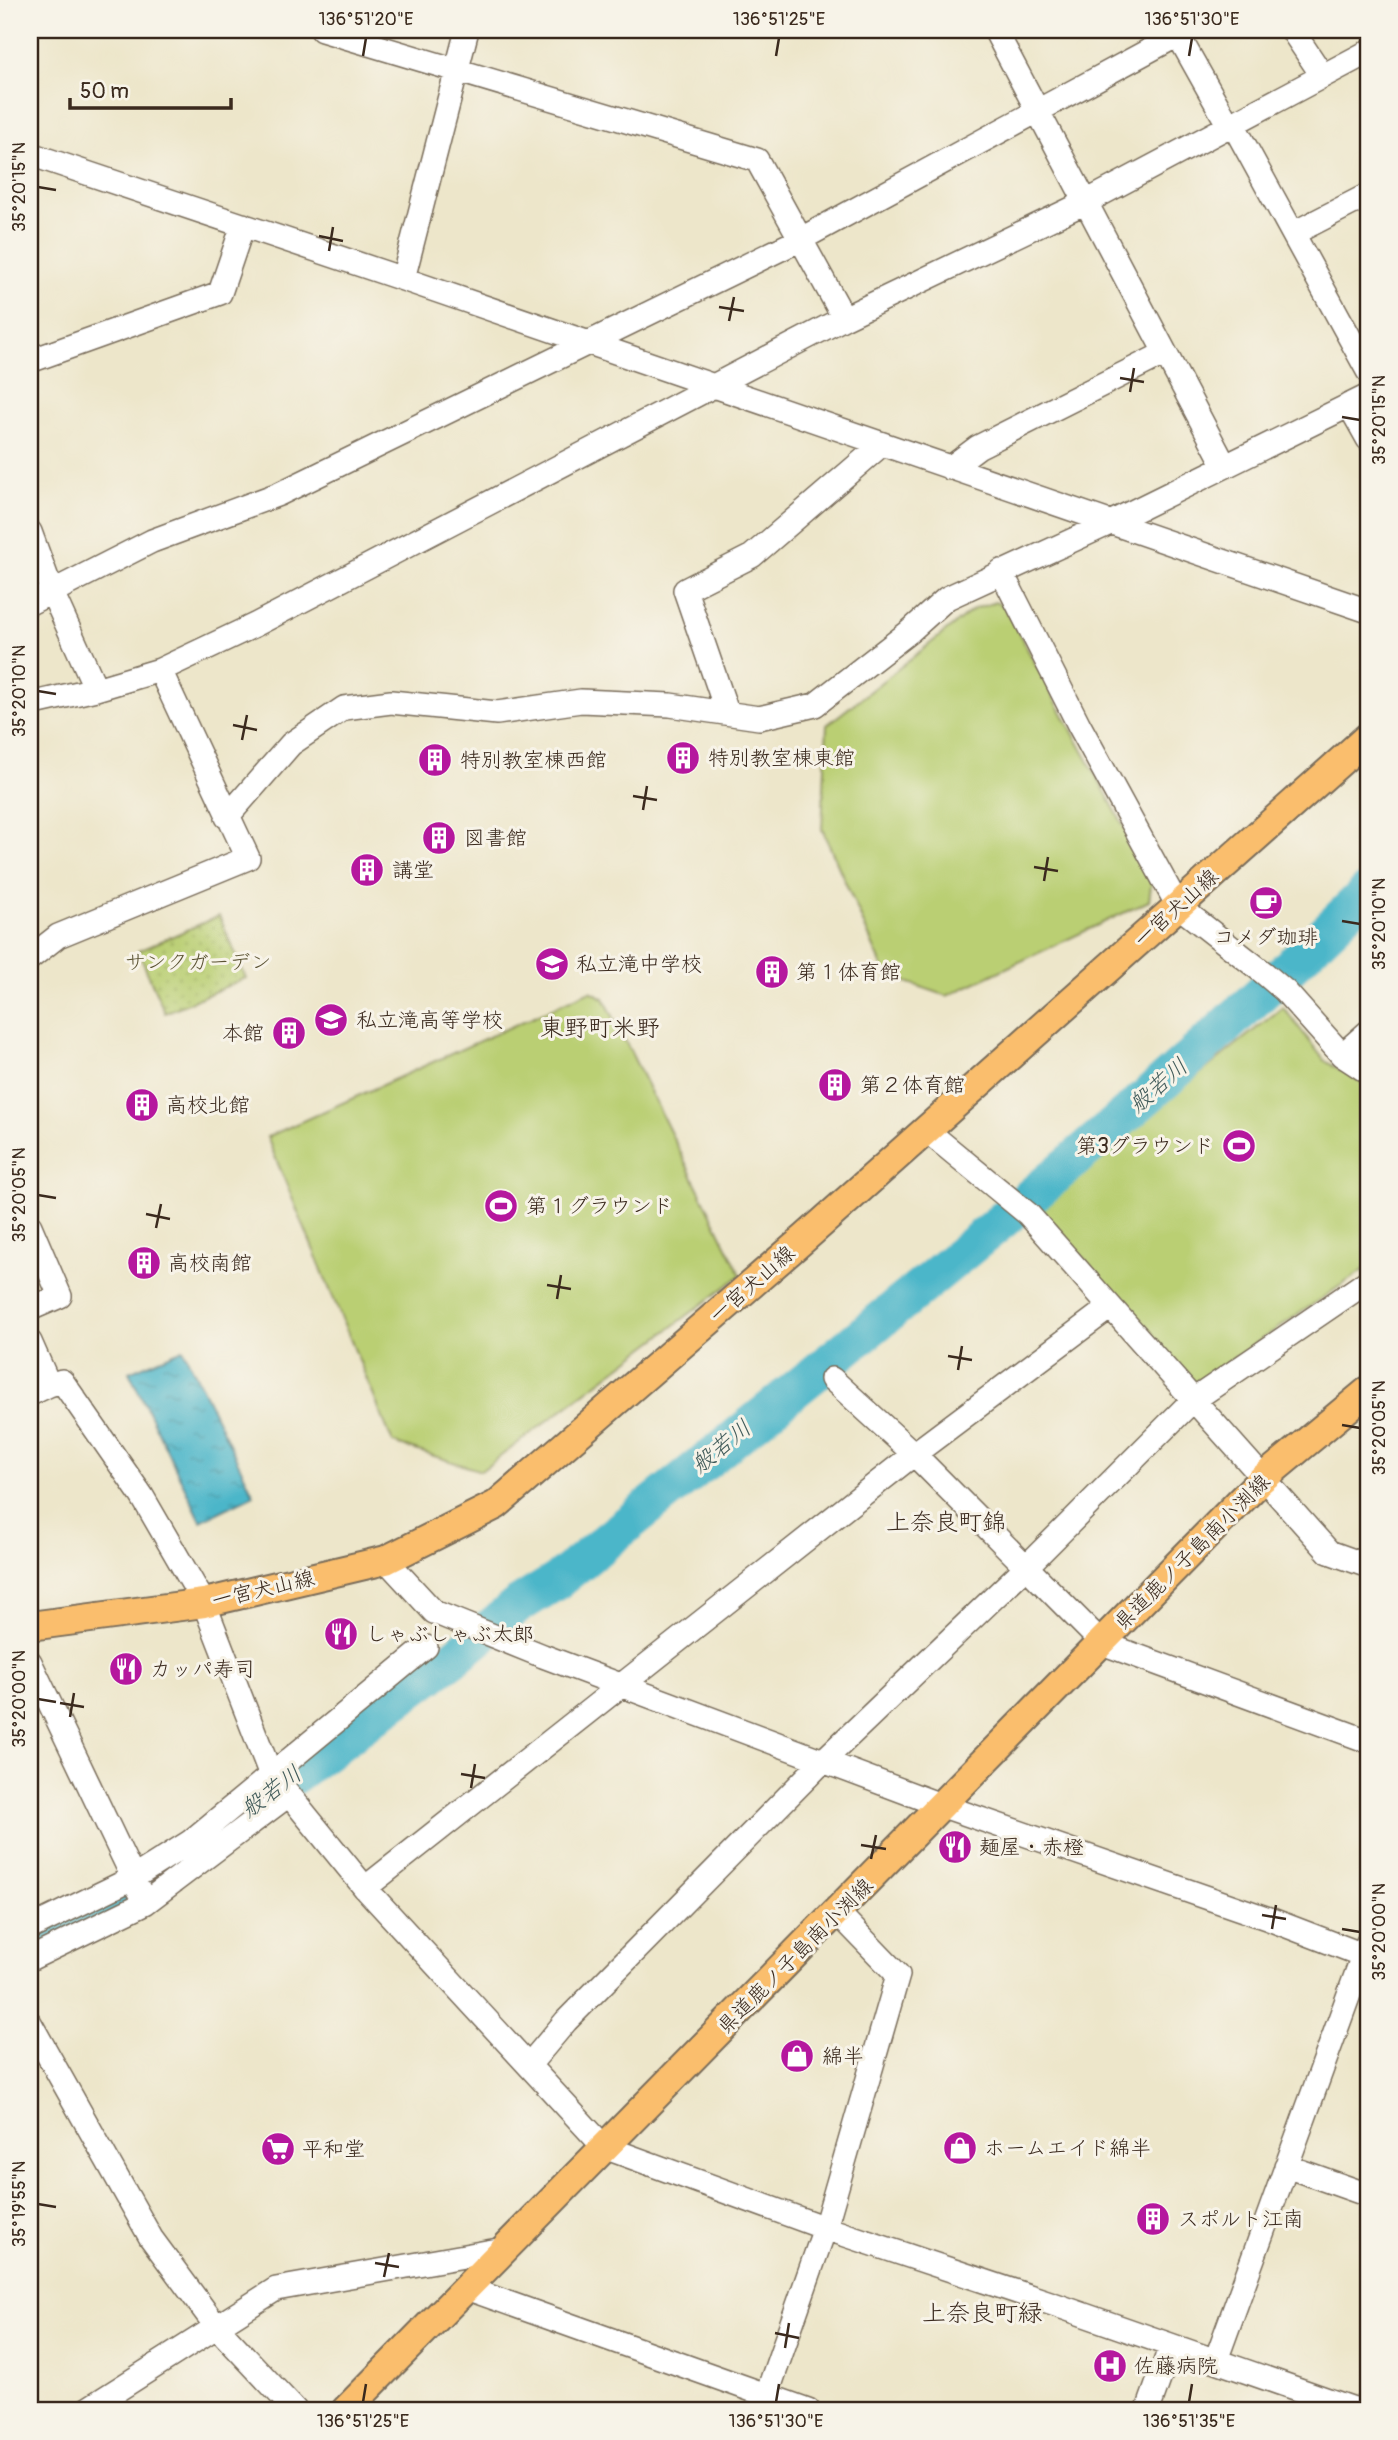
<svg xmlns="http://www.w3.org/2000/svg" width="1398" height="2440" font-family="Pangolin,'Klee One',sans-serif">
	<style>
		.grass { fill: #bacf73; stroke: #7a7c48; stroke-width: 2 }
		.garden { fill: url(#garden-dots); stroke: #7a7c48; stroke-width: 2 }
		.water { fill: url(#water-ripples); stroke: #447074; stroke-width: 2 }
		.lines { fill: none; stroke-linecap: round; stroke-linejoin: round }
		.river { stroke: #4cb6c9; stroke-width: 38 }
		.minor-casing { stroke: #796c5a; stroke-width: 26 }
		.major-casing { stroke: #796c5a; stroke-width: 32 }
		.minor { stroke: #fff; stroke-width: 23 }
		.major { stroke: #fabe6d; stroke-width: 28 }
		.ticks { fill: none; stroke: #3b2a1e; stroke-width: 2.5 }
		.labels { text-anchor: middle; stroke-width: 6; stroke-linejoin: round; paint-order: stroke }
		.poi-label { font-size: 21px; fill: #3b2a1e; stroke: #f7f3e8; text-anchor: start }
		.street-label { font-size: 21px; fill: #3b2a1e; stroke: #f7f3e8 }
		.park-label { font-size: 21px; fill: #5b5333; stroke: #f7f3e8 }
		.water-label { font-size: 23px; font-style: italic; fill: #415b5a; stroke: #f7f3e8 }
		.quarter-label { font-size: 24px; fill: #3b2a1e; stroke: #f7f3e8 }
		.neatline { fill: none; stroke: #3b2a1e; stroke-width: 2.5 }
		.ticks-label { font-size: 18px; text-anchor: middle; fill: #3b2a1e }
	</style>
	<defs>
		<pattern id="garden-dots" width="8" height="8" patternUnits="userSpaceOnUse" patternTransform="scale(1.75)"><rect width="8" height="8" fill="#bacf73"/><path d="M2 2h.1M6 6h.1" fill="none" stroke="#a1b263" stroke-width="1.8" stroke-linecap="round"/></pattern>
		<pattern id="water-ripples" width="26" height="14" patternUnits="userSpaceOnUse" patternTransform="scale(1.75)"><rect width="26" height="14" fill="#4cb6c9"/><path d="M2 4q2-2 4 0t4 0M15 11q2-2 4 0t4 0" fill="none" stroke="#4094a3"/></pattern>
	</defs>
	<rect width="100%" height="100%" fill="#f7f3e8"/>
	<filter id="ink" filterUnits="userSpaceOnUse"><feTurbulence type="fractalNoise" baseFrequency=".0143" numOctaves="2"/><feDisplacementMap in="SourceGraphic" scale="14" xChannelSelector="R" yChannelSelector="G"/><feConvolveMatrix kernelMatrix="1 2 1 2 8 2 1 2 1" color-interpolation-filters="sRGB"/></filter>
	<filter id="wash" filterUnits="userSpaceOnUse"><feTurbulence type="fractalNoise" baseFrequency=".00686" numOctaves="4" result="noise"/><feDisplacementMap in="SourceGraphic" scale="28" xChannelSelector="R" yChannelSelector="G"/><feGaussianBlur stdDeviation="1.57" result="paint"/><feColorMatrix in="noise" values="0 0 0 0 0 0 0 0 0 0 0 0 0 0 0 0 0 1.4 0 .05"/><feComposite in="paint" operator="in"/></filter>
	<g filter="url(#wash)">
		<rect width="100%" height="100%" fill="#ede6ca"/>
		<path class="grass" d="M995 602 1004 606 1152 878 1149 901 947 996 886 975 822 829 827 725 974 609Z
			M590 991 604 998 741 1275 481 1471 393 1443 267 1137Z
			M1283 1007 1325 1061 1368 1086V1267L1194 1385 1037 1205Z"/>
		<path class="garden" d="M219 916 246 978 165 1013 138 951Z"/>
		<path class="water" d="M183 1349 254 1495 201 1521 129 1372Z"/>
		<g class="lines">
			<path class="river" d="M214 1834 456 1656 518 1605 557 1581C832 1358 1116 1141 1368 891
				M30 1943 116 1900 164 1868"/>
		</g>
	</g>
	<g filter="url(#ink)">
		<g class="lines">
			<g class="minor-casing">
				<path id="minor" d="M322 30 757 160 844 318
					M995 30 1225 466
					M1292 30 1322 75
					M1178 35 1229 126
					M1233 124 1368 371
					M30 154 403 279 1368 611
					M1294 233 1368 195
					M403 279 467 30
					M30 361 220 293 243 225
					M1349 405 1368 439
					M950 468 978 447 1165 353
					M30 532 52 592 96 689
					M1001 571 1079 725 1178 906 1264 973 1285 991 1342 1055 1368 1072
					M30 603 152 541 279 494 801 239 1187 30
					M30 704 96 689 160 670 255 625 844 318 1086 202 1368 52
					M727 712 685 590 752 556 881 445
					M227 817 291 744 344 708 391 702 497 713 581 701 670 705 759 718 815 705 909 632 947 598 1110 523 1368 396
					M30 958 58 936 248 858 160 670
					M1342 1055 1368 1032
					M926 1130 1028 1214 1329 1552 1368 1566
					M30 1226 60 1296 30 1309
					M30 1342 49 1385 62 1381 142 1496 204 1603 269 1770 365 1888 604 2147 825 2228 1053 2304 1357 2410
					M832 1379 914 1454 1102 1643 1368 1741
					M30 1394 49 1385
					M386 1560 434 1612 543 1656 943 1806 1269 1919 1368 1957
					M30 1662 139 1890
					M365 1888 914 1454 1110 1307
					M30 1928 133 1878 190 1842 426 1647
					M30 1959 145 1903 287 1796
					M30 2023 151 2238 216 2326 295 2410
					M529 2065 566 2021 823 1761 1026 1567 1192 1401 1368 1281
					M1286 2166 1368 2195
					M466 2288 808 2410
					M1216 2360 1368 1942
					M767 2394 825 2228 898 1975 838 1913
					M86 2410 276 2289 504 2249
					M1148 2410 1171 2346"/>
			</g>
			<g class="major-casing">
				<path id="major" d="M30 1626 204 1603 386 1560 496 1505 806 1237 1368 737
					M346 2410 1261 1480 1368 1391"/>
			</g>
			<use href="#minor" class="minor"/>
			<use href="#major" class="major"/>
		</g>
	</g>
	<path class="ticks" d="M363 56 366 38M776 56 779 38M1189 56 1192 38M38 187 56 190M319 236 343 241M329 251 333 227M719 307 744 311M729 321 734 297M1120 378 1144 382M1130 392 1134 368M1342 417 1360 420M38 691 56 694M233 725 257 730M242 740 247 715M633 796 657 800M643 810 647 786M1034 867 1058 871M1044 881 1048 857M1342 921 1360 924M38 1195 56 1198M146 1214 170 1219M156 1228 161 1204M547 1285 571 1289M557 1299 561 1275M948 1356 972 1360M958 1370 962 1346M1342 1425 1360 1428M38 1699 56 1702M60 1703 84 1707M70 1717 74 1693M461 1774 485 1778M471 1788 475 1764M861 1845 886 1849M871 1859 876 1835M1262 1915 1286 1919M1272 1929 1276 1905M1342 1929 1360 1932M38 2204 56 2207M375 2263 399 2267M384 2277 389 2253M775 2333 799 2338M785 2348 789 2323M363 2402 366 2384M776 2402 779 2384M1189 2402 1192 2384"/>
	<defs>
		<g id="building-disc" transform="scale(1.75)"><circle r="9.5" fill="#b5179e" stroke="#f7f3e8"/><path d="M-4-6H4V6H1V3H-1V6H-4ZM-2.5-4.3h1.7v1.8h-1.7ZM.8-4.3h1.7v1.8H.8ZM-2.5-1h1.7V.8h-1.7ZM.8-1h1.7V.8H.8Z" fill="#fff"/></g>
		<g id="cafe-disc" transform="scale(1.75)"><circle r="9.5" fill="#b5179e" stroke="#f7f3e8"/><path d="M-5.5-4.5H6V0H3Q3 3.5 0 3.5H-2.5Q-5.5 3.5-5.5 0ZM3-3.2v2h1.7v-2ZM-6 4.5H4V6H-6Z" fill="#fff"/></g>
		<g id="school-disc" transform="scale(1.75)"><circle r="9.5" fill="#b5179e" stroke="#f7f3e8"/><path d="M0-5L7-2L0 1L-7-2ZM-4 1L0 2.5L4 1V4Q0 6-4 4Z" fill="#fff"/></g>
		<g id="stadium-disc" transform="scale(1.75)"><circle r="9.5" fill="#b5179e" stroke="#f7f3e8"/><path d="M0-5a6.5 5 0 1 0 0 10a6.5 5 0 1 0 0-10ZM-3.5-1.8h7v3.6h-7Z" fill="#fff"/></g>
		<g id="restaurant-disc" transform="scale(1.75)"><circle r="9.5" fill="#b5179e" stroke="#f7f3e8"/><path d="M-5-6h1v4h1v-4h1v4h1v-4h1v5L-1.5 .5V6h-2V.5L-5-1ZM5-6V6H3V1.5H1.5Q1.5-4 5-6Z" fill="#fff"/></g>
		<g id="shop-disc" transform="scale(1.75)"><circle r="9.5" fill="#b5179e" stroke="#f7f3e8"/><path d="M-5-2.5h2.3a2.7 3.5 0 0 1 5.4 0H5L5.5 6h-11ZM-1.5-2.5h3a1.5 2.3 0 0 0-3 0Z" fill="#fff"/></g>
		<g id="supermarket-disc" transform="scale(1.75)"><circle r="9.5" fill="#b5179e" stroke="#f7f3e8"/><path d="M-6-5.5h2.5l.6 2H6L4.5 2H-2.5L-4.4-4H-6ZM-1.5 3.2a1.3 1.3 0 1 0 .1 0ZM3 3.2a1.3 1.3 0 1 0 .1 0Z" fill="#fff"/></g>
		<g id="hospital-disc" transform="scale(1.75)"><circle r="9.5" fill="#b5179e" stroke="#f7f3e8"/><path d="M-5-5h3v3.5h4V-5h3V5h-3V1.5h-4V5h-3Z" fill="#fff"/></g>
	</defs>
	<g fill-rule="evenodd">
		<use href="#building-disc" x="683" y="758"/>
		<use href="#building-disc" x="435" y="760"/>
		<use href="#building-disc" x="439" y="838"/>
		<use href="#building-disc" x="367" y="870"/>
		<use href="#cafe-disc" x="1266" y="903"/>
		<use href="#school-disc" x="552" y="964"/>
		<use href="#building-disc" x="772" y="972"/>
		<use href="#school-disc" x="331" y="1020"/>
		<use href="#building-disc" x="289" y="1033"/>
		<use href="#building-disc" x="835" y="1085"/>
		<use href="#building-disc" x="142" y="1105"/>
		<use href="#stadium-disc" x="1239" y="1146"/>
		<use href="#stadium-disc" x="501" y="1206"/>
		<use href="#building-disc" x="144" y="1263"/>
		<use href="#restaurant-disc" x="341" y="1634"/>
		<use href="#restaurant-disc" x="126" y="1669"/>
		<use href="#restaurant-disc" x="955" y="1847"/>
		<use href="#shop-disc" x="797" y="2056"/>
		<use href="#shop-disc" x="960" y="2148"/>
		<use href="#supermarket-disc" x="278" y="2149"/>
		<use href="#building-disc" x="1153" y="2219"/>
		<use href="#hospital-disc" x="1110" y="2366"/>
	</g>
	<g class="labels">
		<g class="poi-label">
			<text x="708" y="765">特別教室棟東館</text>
			<text x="460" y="767">特別教室棟西館</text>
			<text x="464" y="845">図書館</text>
			<text x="392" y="877">講堂</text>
			<text x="1266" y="944" text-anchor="middle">コメダ珈琲</text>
			<text x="576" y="971">私立滝中学校</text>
			<text x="796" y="979">第１体育館</text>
			<text x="356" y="1027">私立滝高等学校</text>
			<text x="264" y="1040" text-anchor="end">本館</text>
			<text x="860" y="1092">第２体育館</text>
			<text x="166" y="1112">高校北館</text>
			<text x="1214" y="1153" text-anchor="end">第3グラウンド</text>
			<text x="526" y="1213">第１グラウンド</text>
			<text x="168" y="1270">高校南館</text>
			<text x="366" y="1641">しゃぶしゃぶ太郎</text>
			<text x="150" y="1676">カッパ寿司</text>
			<text x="979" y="1854">麺屋・赤橙</text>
			<text x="822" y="2063">綿半</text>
			<text x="984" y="2155">ホームエイド綿半</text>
			<text x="302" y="2156">平和堂</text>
			<text x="1178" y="2226">スポルト江南</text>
			<text x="1134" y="2373">佐藤病院</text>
		</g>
		<g class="street-label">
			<text transform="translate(1176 908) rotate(-42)" y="7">一宮犬山線</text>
			<text transform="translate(752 1284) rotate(-41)" y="7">一宮犬山線</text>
			<text transform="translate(1192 1552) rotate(-45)" y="7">県道鹿ノ子島南小渕線</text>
			<text transform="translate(263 1589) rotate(-13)" y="7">一宮犬山線</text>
			<text transform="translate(795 1956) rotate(-45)" y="7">県道鹿ノ子島南小渕線</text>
		</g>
		<g class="park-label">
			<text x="198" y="969">サンクガーデン</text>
		</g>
		<g class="water-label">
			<text transform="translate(1158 1085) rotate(-41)" y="8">般若川</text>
			<text transform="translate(721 1446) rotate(-39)" y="8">般若川</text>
			<text transform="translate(271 1791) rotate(-37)" y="8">般若川</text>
		</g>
		<g class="quarter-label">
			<text x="600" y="1036">東野町米野</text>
			<text x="946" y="1530">上奈良町錦</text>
			<text x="982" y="2321">上奈良町緑</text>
		</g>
	</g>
	<rect width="1398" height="2440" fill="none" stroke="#f7f3e8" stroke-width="77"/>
	<path d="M70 98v10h161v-10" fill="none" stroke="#3b2a1e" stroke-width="3.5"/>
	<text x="80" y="98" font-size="21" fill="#3b2a1e" stroke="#f7f3e8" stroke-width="5" paint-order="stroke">50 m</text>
	<rect x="38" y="38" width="1322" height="2364" class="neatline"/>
	<g class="ticks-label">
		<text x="366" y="25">136°51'20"E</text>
		<text x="779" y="25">136°51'25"E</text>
		<text x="1192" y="25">136°51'30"E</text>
		<text transform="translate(19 187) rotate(-90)" y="6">35°20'15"N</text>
		<text transform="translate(1379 420) rotate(-90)" y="6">35°20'15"N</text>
		<text transform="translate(19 691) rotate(-90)" y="6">35°20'10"N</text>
		<text transform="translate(1379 924) rotate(-90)" y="6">35°20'10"N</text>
		<text transform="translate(19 1195) rotate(-90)" y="6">35°20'05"N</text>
		<text transform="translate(1379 1428) rotate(-90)" y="6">35°20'05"N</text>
		<text transform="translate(19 1699) rotate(-90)" y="6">35°20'00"N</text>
		<text transform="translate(1379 1932) rotate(-90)" y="6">35°20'00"N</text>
		<text transform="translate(19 2204) rotate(-90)" y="6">35°19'55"N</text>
		<text x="363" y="2427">136°51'25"E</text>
		<text x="776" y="2427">136°51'30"E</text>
		<text x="1189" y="2427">136°51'35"E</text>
	</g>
</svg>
